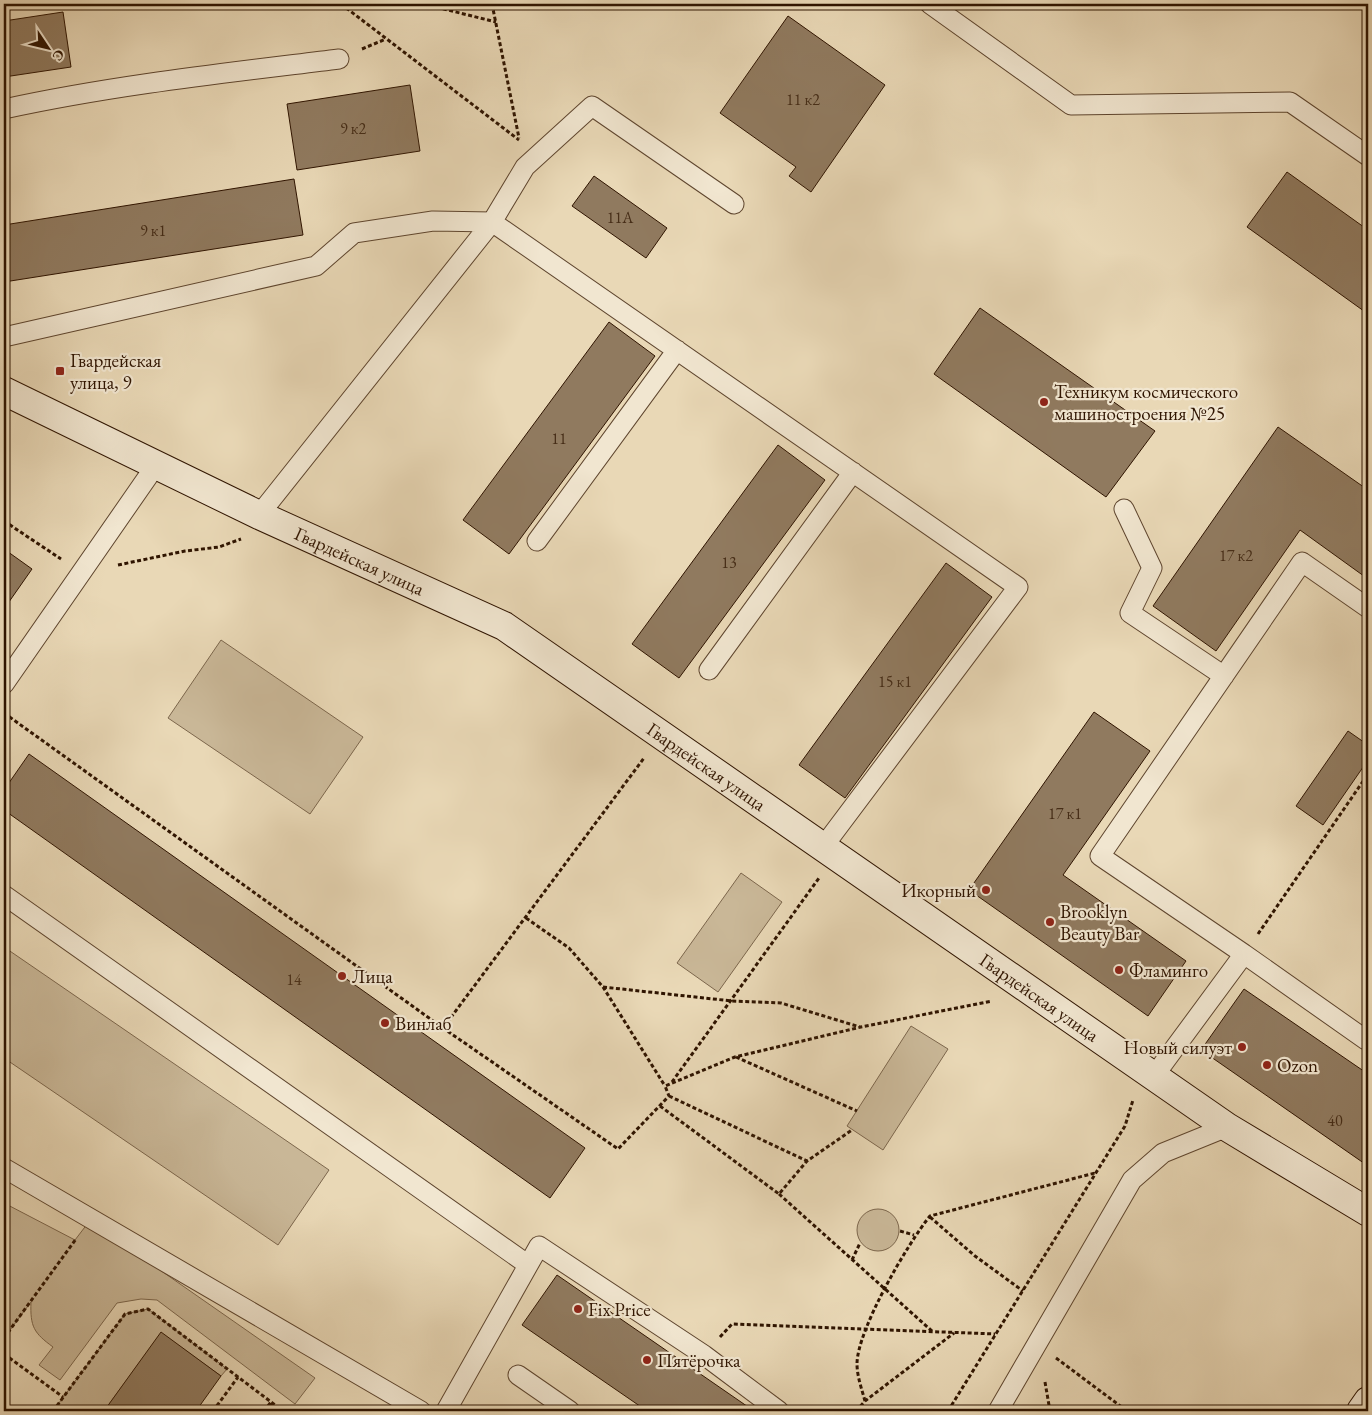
<svg xmlns="http://www.w3.org/2000/svg" width="1372" height="1415" font-family="'EB Garamond',serif">
	<style>
		.green { fill: #c9b797; stroke: #7c664c }
		.building { fill: #907a5f; stroke: #2f1400 }
		.lines { fill: none; stroke-linecap: round; stroke-linejoin: round }
		.lane-casing { stroke: #5e452e; stroke-width: 21 }
		.secondary-casing { stroke: #2f1400; stroke-width: 30 }
		.path { stroke: #2f1400; stroke-width: 3; stroke-dasharray: 4 2.5; stroke-linecap: butt }
		.lane { stroke: #f1e6d0; stroke-width: 19 }
		.secondary { stroke: #f1e6d0; stroke-width: 28 }
		.poi-dot { fill: #8f2418; stroke: #f1e6d0; stroke-width: 2 }
		.labels { text-anchor: middle; stroke-width: 4.5; stroke-linejoin: round; paint-order: stroke }
		.number-label { font-size: 16px; fill: #472e18 }
		.poi-label { font-size: 19px; fill: #2f1400; stroke: #f1e6d0; text-anchor: start }
		.street-label { font-size: 19px; fill: #2f1400; stroke: #f1e6d0 }
	</style>
	<rect width="100%" height="100%" fill="#e9d8b6"/>
	<filter id="stains"><feTurbulence type="fractalNoise" baseFrequency=".004" numOctaves="4"/><feColorMatrix values="0 0 0 0 .2 0 0 0 0 .09 0 0 0 0 .02 0 0 0 .5 -.17"/></filter>
	<radialGradient id="worn" r=".72"><stop offset=".6" stop-color="#630" stop-opacity="0"/><stop offset="1" stop-color="#630" stop-opacity=".3"/></radialGradient>
	<path class="green" d="M221 640 363 737 310 814 168 718Z
		M741 873 782 902 718 992 677 963Z
		M4 947 329 1170 278 1245 4 1058Z
		M911 1026 948 1049 883 1150 847 1126Z
		M4 1203 75 1240 91 1219 156 1257 160 1270 315 1378 295 1404 157 1300 141 1299 117 1303 60 1380 39 1365 53 1347C34 1333 30 1327 31 1302L4 1338Z
		M857 1230a21 21 0 1 1 42 0a21 21 0 1 1-42 0Z
		M148 1309 227 1369 221 1376 161 1333 104 1411H53L125 1314Z"/>
	<path class="building" d="M63 12 71 67 4 77V21Z
		M788 16 885 85 811 192 789 176 796 167 720 113Z
		M410 85 420 151 297 170 287 104Z
		M1287 172 1368 230V314L1247 227Z
		M594 176 667 228 646 258 572 206Z
		M294 179 303 235 4 282V225Z
		M980 308 1155 431 1106 497 934 374Z
		M609 322 655 356 509 554 463 520Z
		M1278 427 1368 490V579L1300 530 1216 651 1153 606Z
		M778 445 825 480 679 678 632 644Z
		M4 549 32 569 4 609Z
		M946 563 992 597 845 798 799 765Z
		M1094 712 1150 751 1063 875 1186 961 1148 1016 969 890Z
		M1348 731 1368 745V760L1323 825 1296 806Z
		M29 754 585 1148 550 1198 4 810V790Z
		M1244 989 1368 1074V1166L1201 1050Z
		M557 1275 754 1411H647L522 1325Z
		M161 1332 221 1376 196 1411H104Z"/>
	<g class="lines">
		<g class="lane-casing">
			<path id="lane" d="M930 4 1071 105 1290 102 1368 156
				M4 109C114 85 226 73 339 59
				M4 337 316 266 354 233 433 221 492 222 1018 587 823 847
				M1124 509 1152 568 1130 613 1224 676
				M259 515 492 222 525 167 592 106 734 204
				M537 541 677 350
				M709 670 853 472
				M4 684 156 465
				M4 895 527 1264
				M1244 954 1100 856 1302 562 1368 608
				M1154 1076 1244 954 1366 1040 1368 1037
				M4 1168 421 1411
				M518 1375 570 1411
				M446 1411 539 1246 704 1355 779 1411
				M998 1411 1132 1180 1163 1153 1227 1127"/>
		</g>
		<g class="secondary-casing">
			<g id="secondary">
				<path id="s1" d="M4 391 259 515 504 626 1227 1127 1368 1212"/>
				<path d="M1361 1411 1368 1401"/>
			</g>
		</g>
		<path class="path" d="M341 4 519 140
			M424 4 496 22
			M492 4 519 138
			M362 49 386 39
			M4 521 61 559
			M118 565 185 551 219 547 241 539
			M4 713 443 1028 618 1149 669 1096 665 1086 735 1057 861 1027 992 1001
			M526 918 569 948 603 987 665 1086
			M1258 934 1368 774
			M603 987 732 1001 781 1003 860 1027
			M443 1028 644 758
			M736 1057 857 1111
			M672 1082 819 878
			M669 1096 807 1161
			M660 1106 779 1194 807 1161 852 1130
			M779 1194 933 1332
			M930 1217 975 1256 1023 1291
			M900 1231 914 1235
			M852 1260 860 1243
			M720 1337 732 1324 995 1334
			M4 1338 76 1239
			M4 1354 63 1397
			M1056 1358 1127 1411
			M1045 1382 1050 1411
			M865 1401C862 1390 857 1376 857 1364 857 1330 908 1243 930 1216L1095 1173
			M53 1411 125 1314 148 1309 283 1411
			M213 1411 238 1377
			M264 1411 271 1402
			M856 1411 865 1401 954 1333
			M948 1411 1125 1126 1133 1100"/>
		<use href="#lane" class="lane"/>
		<use href="#secondary" class="secondary"/>
	</g>
	<g class="poi-dot">
		<rect x="55" y="366" width="10" height="10" rx="2.5"/>
		<circle cx="1044" cy="402" r="5"/>
		<circle cx="986" cy="890" r="5"/>
		<circle cx="1050" cy="922" r="5"/>
		<circle cx="1119" cy="970" r="5"/>
		<circle cx="342" cy="976" r="5"/>
		<circle cx="385" cy="1023" r="5"/>
		<circle cx="1242" cy="1047" r="5"/>
		<circle cx="1267" cy="1065" r="5"/>
		<circle cx="578" cy="1309" r="5"/>
		<circle cx="647" cy="1360" r="5"/>
	</g>
	<g class="labels">
		<g class="number-label">
			<text x="803" y="105">11 к2</text>
			<text x="353" y="134">9 к2</text>
			<text x="620" y="223">11А</text>
			<text x="153" y="236">9 к1</text>
			<text x="559" y="444">11</text>
			<text x="1236" y="561">17 к2</text>
			<text x="729" y="568">13</text>
			<text x="895" y="687">15 к1</text>
			<text x="1065" y="819">17 к1</text>
			<text x="294" y="985">14</text>
			<text x="1335" y="1126">40</text>
		</g>
		<g class="poi-label">
			<text x="70" y="367">Гвардейская<tspan x="70" dy="22">улица, 9</tspan></text>
			<text x="1054" y="398">Техникум космического<tspan x="1054" dy="22">машиностроения №25</tspan></text>
			<text x="976" y="897" text-anchor="end">Икорный</text>
			<text x="1060" y="918">Brooklyn<tspan x="1060" dy="22">Beauty Bar</tspan></text>
			<text x="1129" y="977">Фламинго</text>
			<text x="352" y="983">Лица</text>
			<text x="395" y="1030">Винлаб</text>
			<text x="1232" y="1054" text-anchor="end">Новый силуэт</text>
			<text x="1277" y="1072">Ozon</text>
			<text x="588" y="1316">Fix Price</text>
			<text x="657" y="1367">Пятёрочка</text>
		</g>
		<g class="street-label">
			<text dy="7" stroke="none"><textPath href="#s1" startOffset="394">Гвардейская улица</textPath></text>
			<text dy="7" stroke="none"><textPath href="#s1" startOffset="799">Гвардейская улица</textPath></text>
			<text dy="7" stroke="none"><textPath href="#s1" startOffset="1204">Гвардейская улица</textPath></text>
		</g>
	</g>
	<rect width="1372" height="1415" fill="none" stroke="#e9d8b6" stroke-width="20"/>
	<rect x="5" y="5" width="1362" height="1405" fill="none" stroke="#2f1400" stroke-width="2.5"/>
	<rect x="10" y="10" width="1352" height="1395" fill="none" stroke="#2f1400"/>
	<g transform="translate(48 48) rotate(125)" stroke="#f1e6d0" stroke-width="4" paint-order="stroke">
	<path d="M0-4L9 19L0 12L-9 19Z" fill="#2f1400"/>
	<text y="-8" font-size="14" font-weight="bold" text-anchor="middle" fill="#2f1400">С</text>
	</g>
	<rect width="100%" height="100%" filter="url(#stains)"/>
	<rect width="100%" height="100%" fill="url(#worn)"/>
</svg>
